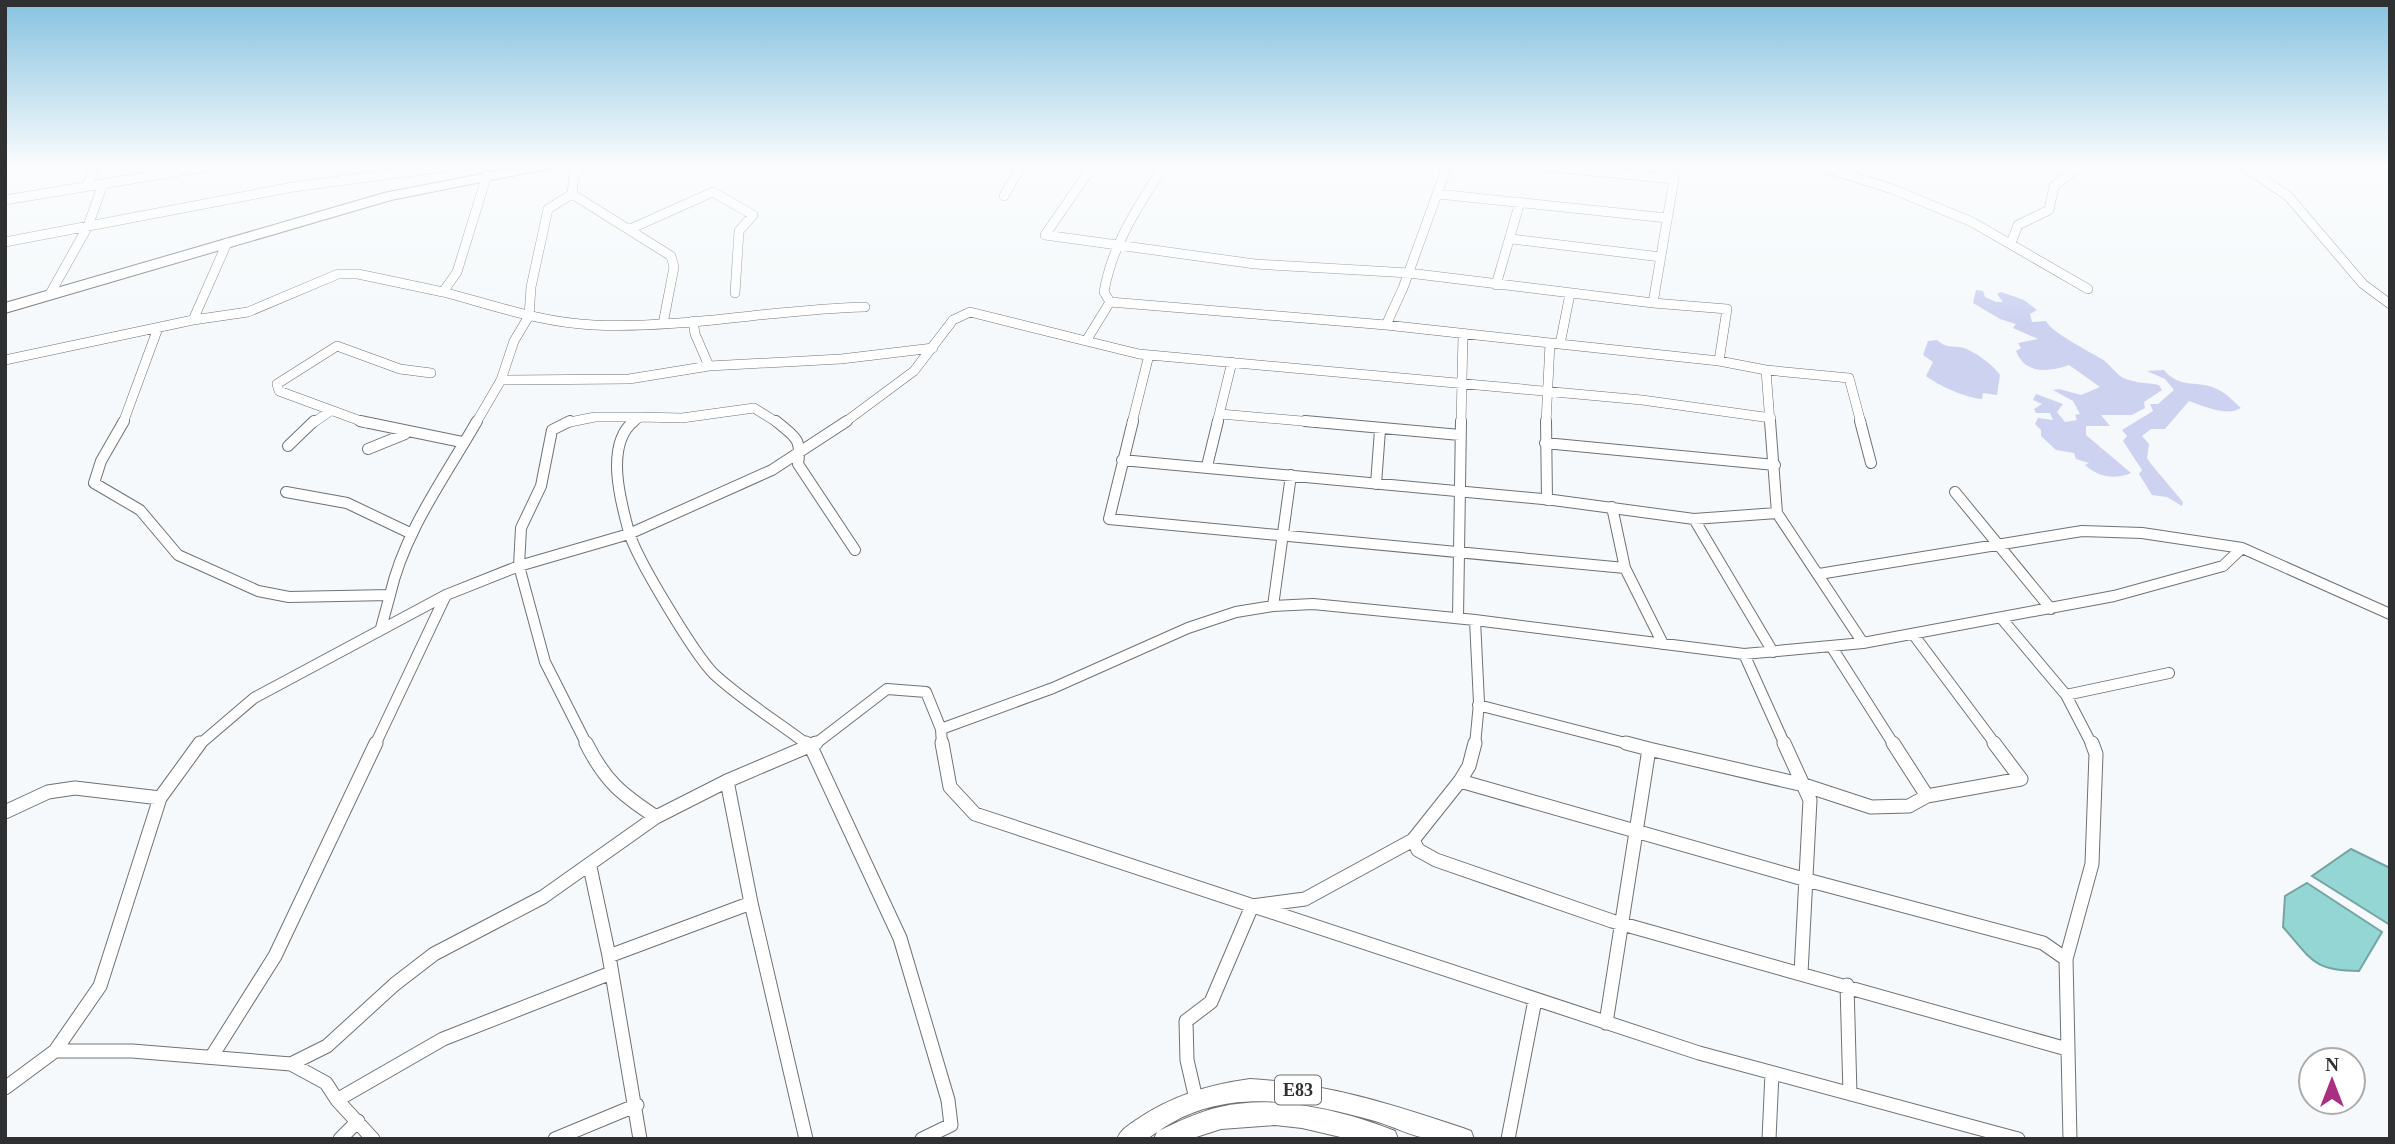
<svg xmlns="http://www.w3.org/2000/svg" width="2395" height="1144" font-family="Georgia,serif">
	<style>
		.green { fill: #cdd2f1 }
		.water { fill: #93d6d3; stroke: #75a4a2; stroke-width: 2 }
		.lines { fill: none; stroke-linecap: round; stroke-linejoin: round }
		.street-far2-casing { stroke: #6f7274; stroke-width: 10 }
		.street-far1-casing { stroke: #6f7274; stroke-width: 12 }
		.street-casing { stroke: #6f7274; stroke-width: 15 }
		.primary-casing { stroke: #6f7274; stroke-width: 2 }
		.highway-casing { stroke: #6f7274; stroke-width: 2 }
		.street-far2 { stroke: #fff; stroke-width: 9 }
		.street-far1 { stroke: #fff; stroke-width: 10 }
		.street { stroke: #fff; stroke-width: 13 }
		.primary { fill: #fff; fill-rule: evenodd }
		.highway { fill: #fff; fill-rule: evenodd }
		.labels { text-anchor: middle; stroke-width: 5; stroke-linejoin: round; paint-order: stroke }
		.shield { fill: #fff; stroke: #6d6e6f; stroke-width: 2 }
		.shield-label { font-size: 18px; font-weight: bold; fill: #2f3031 }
	</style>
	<rect width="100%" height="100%" fill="#f5f9fb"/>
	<path class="green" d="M1976 290 1983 291 1985 297 1996 302H2003L1997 294 2001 292 2024 300 2037 310 2030 314 2032 322 2046 321C2051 332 2088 351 2100 358 2110 363 2116 376 2126 379 2136 383 2149 383 2159 385L2162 390 2144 402 2145 408 2132 415H2101L2110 426H2086V435L2131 473C2114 480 2098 477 2085 465L2089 463 2076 459 2074 453 2056 450 2041 436V430L2035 424 2038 418 2053 420 2050 413H2036L2034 409 2042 404 2033 400 2036 394 2063 404 2057 412 2065 422 2077 420 2075 415 2080 414 2073 401 2053 390 2059 389 2081 395 2100 387 2069 365C2050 372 2025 375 2016 351L2021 348 2018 343 2038 339 2013 328 2016 324 2000 319 1973 303Z
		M1937 340C1945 347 1948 346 1958 347 1972 348 1993 365 2000 375L1997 395 1983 393 1982 399C1967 398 1939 386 1926 376L1933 362 1923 355 1928 341Z
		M2164 370C2180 390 2199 379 2219 390 2227 394 2234 402 2241 408 2226 417 2204 406 2189 401L2165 429H2151L2142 436 2149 444 2147 458 2151 464 2183 502 2182 506 2167 497 2152 495 2139 474 2142 470 2123 441 2127 436 2122 430 2153 411 2150 404H2158L2174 390 2165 379 2147 371Z"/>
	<path class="water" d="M2351 849 2390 868V925L2312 876Z
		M2307 883 2382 932 2359 971C2313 971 2312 960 2283 927L2285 896Z"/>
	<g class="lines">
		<g class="street-far2-casing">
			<path id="street-far2" d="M1094 164 1045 235 1255 264 1409 273 1653 303
				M1521 164 1674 179
				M1652 164 1672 178
				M1814 164 1892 189 1972 222 2088 289
				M2240 164 2288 196 2363 284 2390 304
				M487 175 457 272 443 292C493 305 542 323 594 325 684 329 775 309 865 307
				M1674 179 1653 303 1727 309 1719 361 1766 370 1770 423
				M87 186 96 164
				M572 194 671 256 674 267 663 324
				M1438 194 1667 218
				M1004 196 1022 164
				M5 200 223 164
				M630 229 713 192 753 215 739 231 735 293
				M1512 239 1661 257
				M5 242 293 187 467 164
				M2011 243 2018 225 2049 210 2054 186 2083 164
				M1496 285 1520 202
				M50 294 88 226 103 184
				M1110 302 1104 292C1112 244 1139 205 1165 164
				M193 320 248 312 338 274H358L443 292
				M693 321 695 334 709 366 841 359 933 348
				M1386 325 1403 288 1448 164
				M1086 341 1139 354 1642 400 1771 418
				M1560 344 1570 294
				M5 360 193 320 227 243
				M1766 370 1849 378 1861 423
				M501 380 629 379 709 366
				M1220 414 1325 423
				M123 423 158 328
				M313 423 329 412
				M366 423 279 391 277 384 337 346 400 369 431 373
				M476 423 501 380 514 341 529 316 531 287 548 209 572 194 574 176 583 164
				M565 423 595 417H640
				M632 423 640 417 682 418 754 408 778 423
				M844 423 914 371 953 320 970 312 1086 341 1110 302 1386 325 1550 343
				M1132 423 1149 355
				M1217 423 1232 362
				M1461 423 1463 335
				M1546 423 1550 343 1719 361"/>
		</g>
		<g class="street-far1-casing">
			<path id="street-far1" d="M124 421 101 461 94 483 140 510 178 555 258 591 289 597 390 595 381 628
				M360 421 462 442
				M570 421 552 430 541 486 521 528 519 566 545 662 587 745
				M634 421C605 444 620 500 629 532 636 558 695 655 714 674 742 700 778 722 808 745
				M776 421C795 437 802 438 798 464L855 550
				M1133 421 1109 519 1625 568
				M1305 421 1460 435
				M1546 421 1547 500
				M1770 421 1777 513 1863 643
				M1860 421 1871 463
				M1545 443 1775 465
				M288 446 314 421
				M368 449 405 434
				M1122 460 1553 500 1694 519 1777 513
				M1207 466 1218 421
				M1376 484 1380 430
				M286 492 347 503 412 534
				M1955 492 2051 609
				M1612 507 1625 568 1663 644
				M1694 519 1773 652
				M1819 574 2082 531 2142 533 2242 548
				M390 595C404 532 445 477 477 421
				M1273 606 1291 475
				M1458 618 1461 421
				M2002 619 2066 695 2092 745
				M1913 634 1996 745
				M1831 646 1894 745
				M1744 654 1785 745
				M2066 695 2169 673
				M1478 705 1633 745
				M941 729 942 745
				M199 745 254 698 446 595 519 566 629 534 772 470 847 421
				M375 745 446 595
				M814 745 887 689 926 692 941 729 1053 688 1188 628 1236 612 1273 606 1313 604 1475 620 1744 654 1863 643 2114 596 2223 566 2242 548 2390 614
				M1475 745 1479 703 1475 620"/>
		</g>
		<g class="street-casing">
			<path id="street" d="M586 743C605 781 621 794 656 817
				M806 743 811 747 900 938 948 1100 951 1125 922 1139
				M942 743 950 787 975 814 1699 1053 2018 1139
				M1784 743 1810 800 1801 973
				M1649 749 1804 785 1871 807 1909 806 1927 796 1893 743
				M727 781 751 903 806 1139
				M1460 781 1469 766 1475 743
				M1927 796 2021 779 1994 743
				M5 812 48 792 75 788 160 798
				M1413 840 1418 850 1436 860 1612 921 2067 1049
				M590 867 609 956 640 1139
				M609 956 751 903
				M1847 985 1850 1094
				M1606 1023 1649 749 1626 743
				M55 1051H132L291 1064 326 1083 337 1100 373 1139
				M212 1056 275 956 376 743
				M291 1064 327 1046 395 984 434 954 543 897 656 817 727 781 816 743
				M5 1088 55 1051 100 986 160 798 200 743
				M1196 1099 1187 1060 1186 1021 1211 1002 1252 906 1305 899 1413 840 1460 781 1807 880 2043 943 2066 959
				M337 1100 443 1039 611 973
				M340 1139 358 1121
				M555 1139 637 1105
				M1508 1139 1535 1000
				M1769 1139 1772 1073
				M2070 1139 2066 959 2092 864 2096 754 2092 743"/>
		</g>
		<g class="primary-casing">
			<path id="primary" d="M1250 1079C1326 1083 1391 1104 1463 1128L1471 1131 1474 1139C1460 1139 1445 1140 1431 1139 1412 1137 1393 1126 1375 1121 1304 1101 1223 1085 1159 1131 1179 1121 1198 1112 1220 1107 1275 1094 1343 1110 1395 1131L1398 1139H1349L1302 1128 1275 1125 1221 1129 1190 1139H1154L1157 1132 1147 1139H1117C1121 1129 1128 1126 1136 1120 1172 1096 1207 1085 1250 1079Z"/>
		</g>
		<g class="highway-casing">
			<path id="highway" d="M533 164H559L552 168 391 200 5 313V303L384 193Z"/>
		</g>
		<use href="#street-far2" class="street-far2"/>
		<use href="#street-far1" class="street-far1"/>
		<use href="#street" class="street"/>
		<use href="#primary" class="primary"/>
		<use href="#highway" class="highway"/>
	</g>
	<linearGradient id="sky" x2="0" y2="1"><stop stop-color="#86c2e0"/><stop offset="0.51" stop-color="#fafcfd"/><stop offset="1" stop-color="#fafcfd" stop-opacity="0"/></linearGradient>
	<rect width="2395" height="324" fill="url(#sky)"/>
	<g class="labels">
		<rect class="shield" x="1275" y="1075.5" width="46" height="29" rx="5"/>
		<g class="shield-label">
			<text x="1298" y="1096">E83</text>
		</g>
	</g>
	<rect width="2395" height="1144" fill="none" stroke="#2f3031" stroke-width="14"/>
	<g transform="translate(2332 1081)"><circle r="33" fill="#ffffff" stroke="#acacad" stroke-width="2"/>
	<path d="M0-5L12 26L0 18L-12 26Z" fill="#a92f83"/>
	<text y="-10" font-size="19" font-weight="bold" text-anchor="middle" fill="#2f3031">N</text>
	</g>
</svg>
